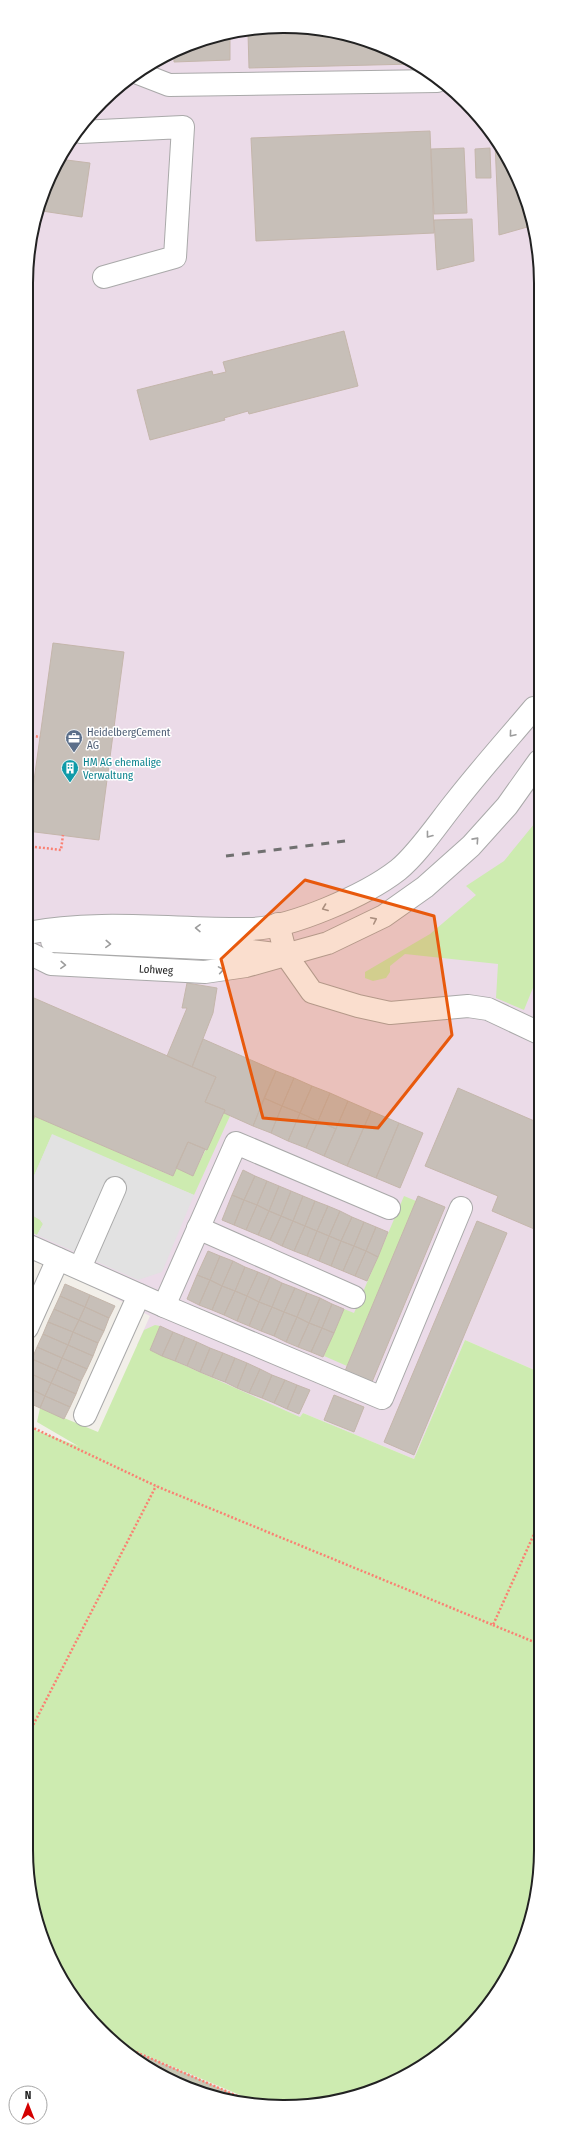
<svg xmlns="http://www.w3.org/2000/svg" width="567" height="2133" font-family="'Fira Sans Condensed',sans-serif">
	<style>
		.industrial { fill: #ebdbe8 }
		.construction { fill: #c7c7b4 }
		.grass { fill: #cdebb0 }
		.parking { fill: #e2e2e2 }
		.building { fill: #c7bfb8; stroke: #c4b6ab }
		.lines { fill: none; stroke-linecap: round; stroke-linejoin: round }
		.minor-casing { stroke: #a9a9a9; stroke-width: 24 }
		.path { stroke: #fa8072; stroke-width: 2.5; stroke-dasharray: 2 2; stroke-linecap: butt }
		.minor { stroke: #fff; stroke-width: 22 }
		.rail { stroke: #707070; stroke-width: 3; stroke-dasharray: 8 8; stroke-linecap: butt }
		.oneway { stroke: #9c9c9c }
		.marked { fill: #e8590c; fill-opacity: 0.2; stroke: #e8590c; stroke-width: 3; stroke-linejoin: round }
		.labels { text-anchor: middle; stroke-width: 3; stroke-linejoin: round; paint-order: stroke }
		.service-label { font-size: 11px; fill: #4e5e75; stroke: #fff; text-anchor: start }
		.culture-label { font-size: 11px; fill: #0d838f; stroke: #fff; text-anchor: start }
		.street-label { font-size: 11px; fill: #222; stroke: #fff }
		.rim { fill: none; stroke: #222; stroke-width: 2 }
	</style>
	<rect width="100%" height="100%" fill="#f2efe9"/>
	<path class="industrial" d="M317 28 398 53 466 102 515 170 539 250V1372L465 1340 414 1459 303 1413 300 1417 137 1345 150 1316 27 1253 28 250 61 155 127 79 217 35Z"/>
	<path class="construction" d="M126 2047 256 2104 169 2080Z"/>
	<path class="grass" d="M539 818V973L524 1010 496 998 498 964 405 954 390 966V972L386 978 373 981 365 978V972L430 934 476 895 466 886 504 861Z
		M224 1113 230 1116 194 1195 52 1135 27 1192V1134L35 1116 172 1176 176 1168 193 1175Z
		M404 1196 416 1201 347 1366 324 1356 344 1309 354 1313Z
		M27 1212 40 1220 43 1224 37 1235 27 1230Z
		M155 1325 160 1326 150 1350 300 1417 303 1413 414 1459 465 1340 539 1372V1883L507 1978 440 2054 350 2098 266 2106 126 2047 90 2019 46 1948 26 1849 27 1427 78 1446 37 1422 40 1408 98 1432 144 1330Z"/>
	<path class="parking" d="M52 1134 194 1195 162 1272 138 1280 37 1235 43 1224 40 1219 27 1212V1192Z"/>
	<path class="building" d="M317 28 398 53 414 64 249 68 248 33Z
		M230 34V60L174 62V56L217 35Z
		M430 131 434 233 256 241 251 138Z
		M495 143 515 170 531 226 499 235Z
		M464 148 467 213 434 214 431 149Z
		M490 148 491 178H476L475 149Z
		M59 159 90 163 82 217 42 211Z
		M472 219 474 261 437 270 434 220Z
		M344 331 358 386 249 414 248 411 224 418 225 420 150 440 137 390 212 371 213 375 226 372 223 362Z
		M53 643 124 652 99 840 27 831Z
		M187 983 217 988 213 1013 192 1067 167 1056 187 1008H182Z
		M27 995 216 1077 205 1102 225 1110 207 1150 188 1142 173 1176 27 1113Z
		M203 1039 276 1071 253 1126 224 1113 225 1110 205 1102 216 1077 192 1067Z
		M276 1071 294 1078 282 1106 264 1098Z
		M294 1078 312 1086 300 1113 282 1106Z
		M312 1086 330 1093 318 1121 300 1113Z
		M458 1088 539 1123V1231L492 1211 498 1196 425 1166Z
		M330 1093 348 1101 336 1129 318 1121Z
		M264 1098 282 1106 271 1133 253 1126Z
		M348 1101 371 1111 347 1166 324 1156Z
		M282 1106 300 1113 288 1141 271 1133Z
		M371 1111 399 1123 376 1178 347 1166Z
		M27 1113 35 1116 27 1134Z
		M300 1113 318 1121 306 1148 288 1141Z
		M318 1121 336 1129 324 1156 306 1148Z
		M399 1123 423 1133 400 1188 376 1178Z
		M188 1142 205 1149 193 1176 176 1168Z
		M243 1170 255 1176 244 1200 232 1195Z
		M255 1176 267 1181 257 1205 244 1200Z
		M267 1181 279 1186 269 1211 257 1205Z
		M279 1186 291 1191 281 1216 269 1211Z
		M291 1191 303 1196 293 1221 281 1216Z
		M232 1195 244 1200 234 1225 222 1220Z
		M303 1196 315 1201 305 1226 293 1221Z
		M418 1196 445 1207 372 1382 345 1371Z
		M244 1200 257 1205 246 1230 234 1225Z
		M315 1201 328 1206 317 1231 305 1226Z
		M257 1205 269 1211 258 1235 246 1230Z
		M328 1206 340 1211 329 1236 317 1231Z
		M269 1211 281 1216 270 1240 258 1235Z
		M340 1211 352 1217 341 1241 329 1236Z
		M281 1216 293 1221 282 1246 270 1240Z
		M352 1217 364 1222 354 1246 341 1241Z
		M293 1221 305 1226 294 1251 282 1246Z
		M477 1221 507 1233 414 1455 384 1442Z
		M364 1222 376 1227 366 1251 354 1246Z
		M305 1226 317 1231 307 1256 294 1251Z
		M376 1227 388 1232 378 1257 366 1251Z
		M317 1231 329 1236 319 1261 307 1256Z
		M329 1236 341 1241 331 1266 319 1261Z
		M341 1241 354 1246 343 1271 331 1266Z
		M354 1246 366 1251 355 1276 343 1271Z
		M208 1251 220 1256 210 1280 197 1275Z
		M366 1251 378 1257 367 1281 355 1276Z
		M220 1256 233 1261 222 1286 210 1280Z
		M233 1261 245 1267 235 1291 222 1286Z
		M27 1267 33 1270 27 1285Z
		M245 1267 258 1272 247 1296 235 1291Z
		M258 1272 270 1277 259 1302 247 1296Z
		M197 1275 210 1280 199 1305 187 1299Z
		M270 1277 282 1283 272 1307 259 1302Z
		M210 1280 222 1286 212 1310 199 1305Z
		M282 1283 295 1288 284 1312 272 1307Z
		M65 1284 90 1295 85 1307 60 1296Z
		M222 1286 235 1291 224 1315 212 1310Z
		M295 1288 307 1293 297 1317 284 1312Z
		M235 1291 247 1296 237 1321 224 1315Z
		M307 1293 320 1298 309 1323 297 1317Z
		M90 1295 115 1306 109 1318 85 1307Z
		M60 1296 85 1307 79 1320 54 1309Z
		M247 1296 259 1302 249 1326 237 1321Z
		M320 1298 332 1304 322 1328 309 1323Z
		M259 1302 272 1307 261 1331 249 1326Z
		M332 1304 344 1309 334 1333 322 1328Z
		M85 1307 109 1318 104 1331 79 1320Z
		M272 1307 284 1312 274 1336 261 1331Z
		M54 1309 79 1320 73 1332 48 1322Z
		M284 1312 297 1317 286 1342 274 1336Z
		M297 1317 309 1323 298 1347 286 1342Z
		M79 1320 104 1331 98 1343 73 1332Z
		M48 1322 73 1332 68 1345 43 1334Z
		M309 1323 322 1328 311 1352 298 1347Z
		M160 1326 173 1332 162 1356 150 1350Z
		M322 1328 334 1333 323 1357 311 1352Z
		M73 1332 98 1343 93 1356 68 1345Z
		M173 1332 185 1337 175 1361 162 1356Z
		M43 1334 68 1345 62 1358 37 1347Z
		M185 1337 197 1342 187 1366 175 1361Z
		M197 1342 210 1348 200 1372 187 1366Z
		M68 1345 93 1356 87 1369 62 1358Z
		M37 1347 62 1358 57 1370 32 1359Z
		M210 1348 223 1353 212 1377 200 1372Z
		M223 1353 235 1358 225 1382 212 1377Z
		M62 1358 87 1369 81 1381 57 1370Z
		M235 1358 247 1363 237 1388 225 1382Z
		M32 1359 57 1370 51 1383 27 1372Z
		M247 1363 260 1369 249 1393 237 1388Z
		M260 1369 272 1375 262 1398 249 1393Z
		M57 1370 81 1381 76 1394 51 1383Z
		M27 1372 51 1383 45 1396 27 1387Z
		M272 1375 285 1380 274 1403 262 1398Z
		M285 1380 297 1385 287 1409 274 1403Z
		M51 1383 76 1394 70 1407 45 1396Z
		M297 1385 310 1390 299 1414 287 1409Z
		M27 1387 45 1396 40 1408 27 1402Z
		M334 1395 364 1407 354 1432 324 1420Z
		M45 1396 70 1407 64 1419 40 1408Z"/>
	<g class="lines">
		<g class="minor-casing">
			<g id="minor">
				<path d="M138 73 169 85 437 81"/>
				<path d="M80 132 183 127 175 257 104 277"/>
				<path d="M278 924 286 955 312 992 358 1006 390 1013 468 1006 488 1009 539 1033"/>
				<path d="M27 933C100 919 176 930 250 929 291 928 366 895 398 870 418 854 439 822 456 801 481 769 508 739 534 708L539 709"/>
				<path d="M52 941 244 950 275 954"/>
				<path id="s1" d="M27 952 51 964 205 972 246 966 328 943 384 916 425 887 471 846 507 806 539 761"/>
				<path d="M198 1228 354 1297"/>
				<path d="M27 1245 164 1306 236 1143 389 1208"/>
				<path d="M80 1268 115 1188"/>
				<path d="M164 1306 382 1398 461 1208"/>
				<path d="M27 1328 58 1259"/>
				<path d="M85 1415 139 1295"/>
			</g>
		</g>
		<path class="path" d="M28 735 40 737
			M27 846 61 850 63 835
			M535 1000 539 992
			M27 1425 156 1486 493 1625 539 1523
			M493 1625 539 1644
			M26 1739 156 1486
			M129 2049 251 2102"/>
		<use href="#minor" class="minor"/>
		<path class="rail" d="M226 856 345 841"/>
	</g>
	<defs><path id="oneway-chevron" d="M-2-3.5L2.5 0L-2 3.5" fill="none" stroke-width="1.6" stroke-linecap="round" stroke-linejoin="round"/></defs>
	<g class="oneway">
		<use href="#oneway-chevron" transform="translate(512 734) rotate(130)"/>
		<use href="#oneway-chevron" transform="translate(429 835) rotate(128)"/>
		<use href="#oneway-chevron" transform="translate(476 840) rotate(-48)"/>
		<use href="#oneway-chevron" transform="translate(325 908) rotate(159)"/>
		<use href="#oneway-chevron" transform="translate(374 920) rotate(-26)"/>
		<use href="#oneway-chevron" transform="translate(198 928) rotate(-179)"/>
		<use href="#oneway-chevron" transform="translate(108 944) rotate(3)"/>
		<use href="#oneway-chevron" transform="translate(63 965) rotate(3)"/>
		<use href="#oneway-chevron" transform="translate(221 970) rotate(-9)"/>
	</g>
	<path class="marked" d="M305 880 434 916 452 1035 378 1128 263 1118 221 959Z"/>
	<defs>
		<g id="office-pin" transform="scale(0.9)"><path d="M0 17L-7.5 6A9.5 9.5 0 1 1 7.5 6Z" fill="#5c6f8a" stroke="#fff"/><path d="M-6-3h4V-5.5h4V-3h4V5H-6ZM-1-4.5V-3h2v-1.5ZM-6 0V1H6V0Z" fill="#fff"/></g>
		<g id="building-pin" transform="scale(0.9)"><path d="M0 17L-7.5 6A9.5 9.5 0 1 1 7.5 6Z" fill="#0f9aa8" stroke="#fff"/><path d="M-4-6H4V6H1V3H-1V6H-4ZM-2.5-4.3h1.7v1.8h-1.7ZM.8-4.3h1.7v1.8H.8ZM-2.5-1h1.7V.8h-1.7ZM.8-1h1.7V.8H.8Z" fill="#fff"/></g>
	</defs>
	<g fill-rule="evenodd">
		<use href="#office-pin" x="74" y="738"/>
		<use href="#building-pin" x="70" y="768"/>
	</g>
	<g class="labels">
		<g class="service-label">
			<text x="87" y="736">HeidelbergCement<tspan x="87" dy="13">AG</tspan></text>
		</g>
		<g class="culture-label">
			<text x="83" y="766">HM AG ehemalige<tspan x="83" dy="13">Verwaltung</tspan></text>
		</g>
		<g class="street-label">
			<text dy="4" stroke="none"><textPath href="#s1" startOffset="132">Lohweg</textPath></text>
		</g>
	</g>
	<path d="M0 0H567V2133H0ZM283 33H284A250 250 0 0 1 534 283V1850A250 250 0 0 1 284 2100H283A250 250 0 0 1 33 1850V283A250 250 0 0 1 283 33Z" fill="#fff" fill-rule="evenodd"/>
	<path class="rim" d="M283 33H284A250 250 0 0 1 534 283V1850A250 250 0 0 1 284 2100H283A250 250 0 0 1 33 1850V283A250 250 0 0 1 283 33Z"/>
	<g transform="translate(28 2105)"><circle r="19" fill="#ffffff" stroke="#a7a7a7"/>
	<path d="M0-3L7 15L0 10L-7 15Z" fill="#d40000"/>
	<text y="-6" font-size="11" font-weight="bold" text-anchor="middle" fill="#222222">N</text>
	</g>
</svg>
